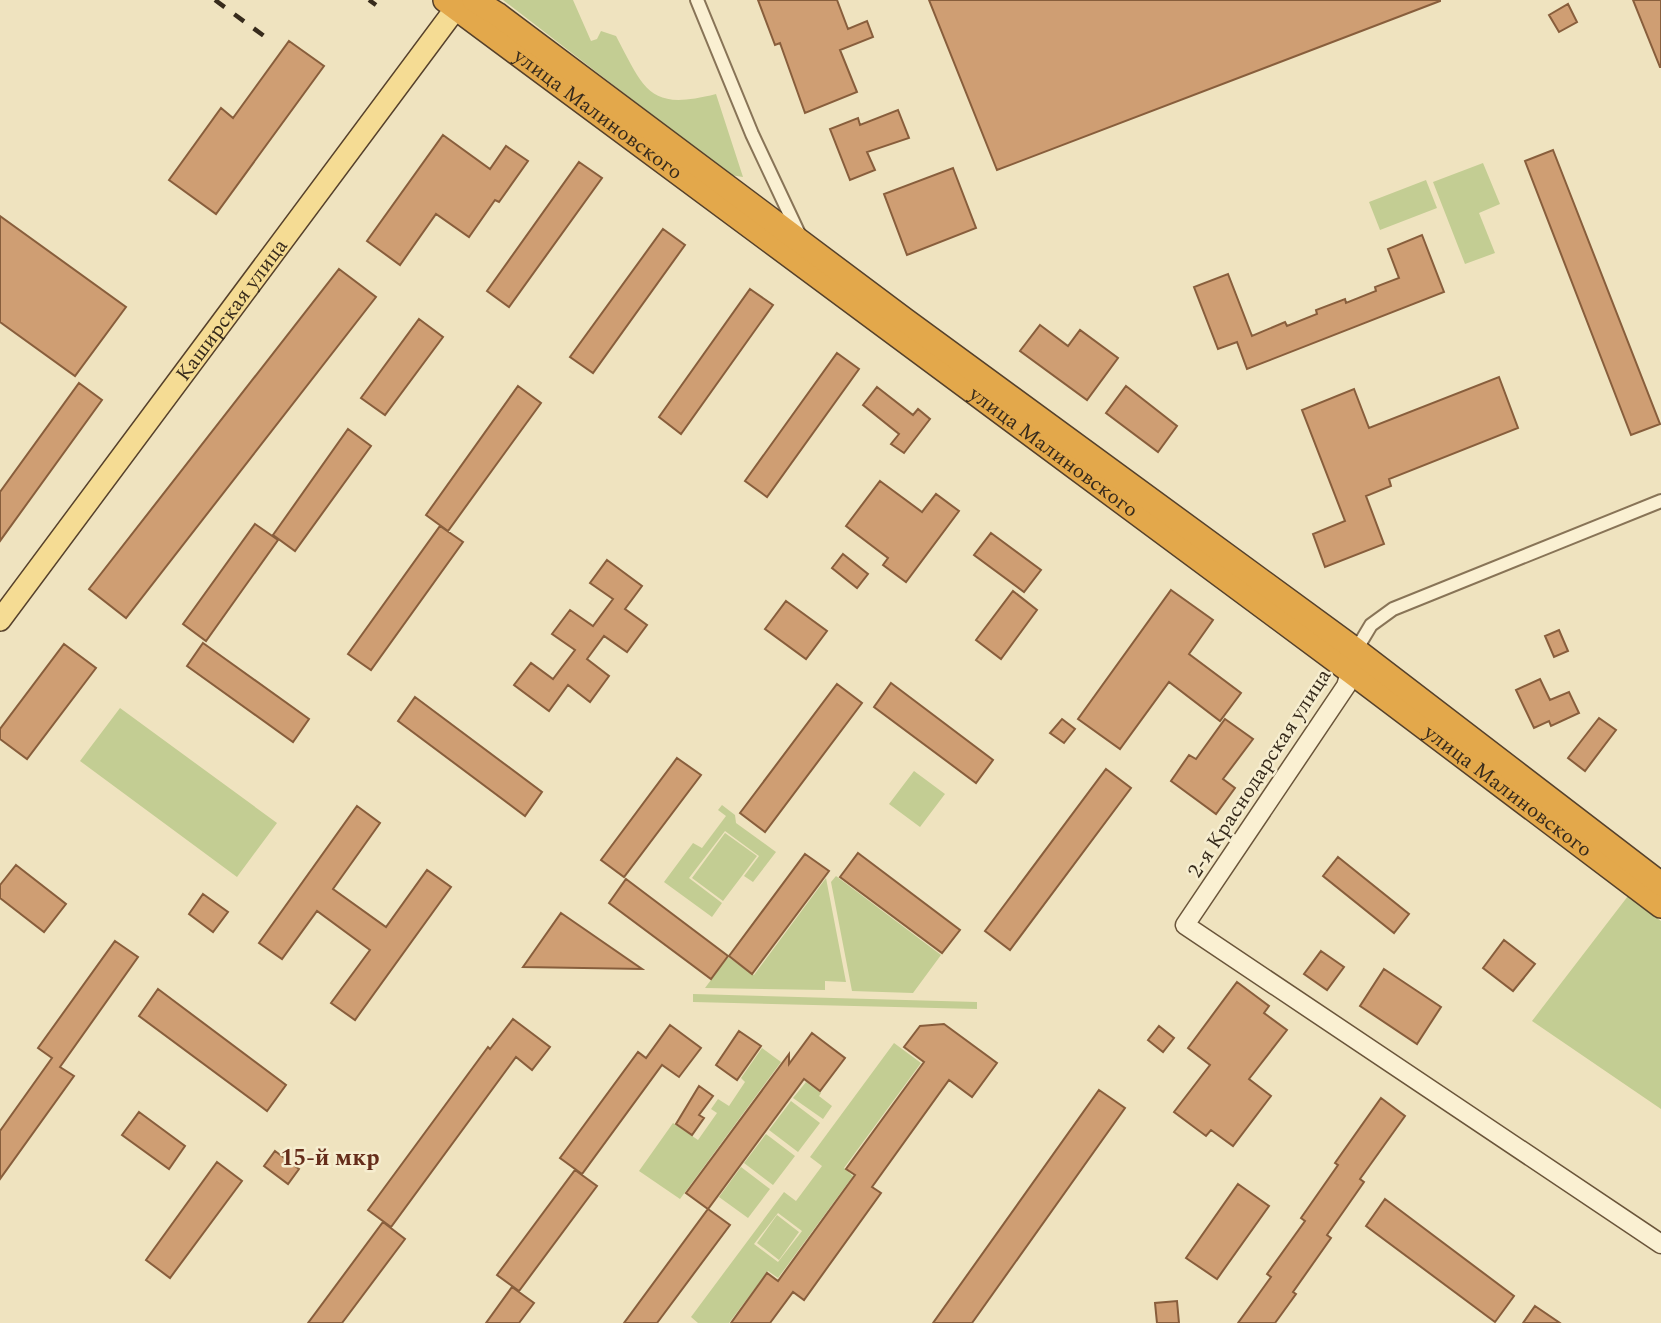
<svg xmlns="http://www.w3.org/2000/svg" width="1661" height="1323" font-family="Spectral,serif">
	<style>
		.green { fill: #c3cd93; fill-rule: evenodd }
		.building { fill: #cf9e73; stroke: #885e3c; stroke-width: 2 }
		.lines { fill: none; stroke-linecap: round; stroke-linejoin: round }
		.street-casing { stroke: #887457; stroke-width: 16 }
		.secondary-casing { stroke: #6a553a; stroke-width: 21 }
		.primary-casing { stroke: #56412b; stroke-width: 24 }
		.highway-casing { stroke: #56412b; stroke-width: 26 }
		.street { stroke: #faf0d2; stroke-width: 12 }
		.secondary { stroke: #faf0d2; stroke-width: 18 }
		.primary { stroke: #f5dc94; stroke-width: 21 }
		.highway { stroke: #e3a84b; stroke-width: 23 }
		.rail { stroke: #372b1c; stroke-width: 4.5; stroke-dasharray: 12 12; stroke-linecap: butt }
		.labels { text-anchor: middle; stroke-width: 5; stroke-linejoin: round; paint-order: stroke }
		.street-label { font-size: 21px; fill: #372b1c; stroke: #f6edcf }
		.neighbourhood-label { font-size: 23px; font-weight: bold; fill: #652d1a; stroke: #f6edcf }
	</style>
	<rect width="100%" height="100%" fill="#efe3bf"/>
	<path class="green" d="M503 0H573L591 41 597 39 601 31 616 36C645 91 649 111 716 94L743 177 730 175Z
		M1483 163 1500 204 1479 213 1495 253 1465 264 1433 182Z
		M1426 180 1437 208 1380 230 1369 202Z
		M120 708 277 823 237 877 80 761Z
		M914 771 945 794 920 827 889 804Z
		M722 805 735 815 736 823 776 852 753 882 744 876 759 856 725 831 689 878 722 903 712 917 664 882 693 843 702 848 726 816 718 810Z
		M725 833 757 856 723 901 692 878Z
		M836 876 941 955 913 993 852 991 831 882Z
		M826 878 846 982 825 981V990L705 988 728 957 754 975Z
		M1628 896 1661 921V1109L1532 1021Z
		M693 994 977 1002V1009L693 1002Z
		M894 1043 921 1063 844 1168 853 1176 778 1278 768 1271 729 1323H698L691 1317 784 1192 796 1201 822 1166 810 1157ZM778 1213 802 1231 778 1262 754 1244Z
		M762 1048 781 1062 680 1199 639 1171 673 1123 698 1140 717 1113 711 1109 718 1099 729 1106 745 1082 741 1078Z
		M806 1082 821 1093 819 1096 832 1106 823 1119 793 1098Z
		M791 1101 820 1123 798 1152 769 1130Z
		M766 1134 795 1156 773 1185 744 1163Z
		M741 1167 770 1189 748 1218 719 1197Z
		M777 1215 799 1232 779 1260 757 1243Z"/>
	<path class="building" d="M758 0H837L848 29 867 21 873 37 840 50 857 92 805 113 780 43 775 45Z
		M929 0H1440V1L997 170Z
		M1633 0H1661V67H1660Z
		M1568 4 1577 22 1559 32 1549 15Z
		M289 41 324 66 216 214 169 180 221 108 233 118Z
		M898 110 909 138 867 152 875 170 850 180 830 129 858 118 860 125Z
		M443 135 490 169 506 146 528 161 499 202 495 200 469 237 436 214 400 265 367 241Z
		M1553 150 1660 424 1631 435 1525 161Z
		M579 162 602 178 509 307 487 291Z
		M953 168 976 228 907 255 884 194Z
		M0 216 126 307 75 376 0 322Z
		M663 229 685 245 593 373 570 357Z
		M1422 235 1444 292 1247 369 1237 342 1218 349 1194 287 1228 274 1252 336 1285 322 1287 326 1317 314 1316 310 1345 299 1346 303 1376 291 1375 287 1399 278 1388 249Z
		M339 269 376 297 126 618 89 589Z
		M750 289 773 305 681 434 659 417Z
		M419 319 443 337 385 415 361 398Z
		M1040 325 1068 346 1080 330 1118 358 1087 400 1020 351Z
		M837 353 859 369 767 497 745 481Z
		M1499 377 1518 428 1389 479 1391 486 1366 496 1384 544 1325 567 1313 534 1345 521 1302 410 1354 389 1369 428Z
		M79 383 102 400 0 541V492Z
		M518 386 541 403 448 531 426 515Z
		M1126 386 1177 426 1158 452 1106 413Z
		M877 387 913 415 918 409 930 419 904 453 891 444 899 434 863 405Z
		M348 429 371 446 295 551 273 535Z
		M880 481 922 512 936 494 959 511 906 582 883 565 888 558 846 526Z
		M255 524 278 540 206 641 183 624Z
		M440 526 463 542 371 670 348 654Z
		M991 533 1041 570 1024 592 974 555Z
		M843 554 868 574 857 588 832 568Z
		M607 560 642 586 625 609 647 625 627 652 604 636 587 659 609 676 590 702 568 685 549 711 514 685 531 663 553 679 575 650 552 634 570 610 593 626 613 599 590 583Z
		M1171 590 1213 620 1189 654 1241 693 1220 721 1169 682 1120 749 1078 719Z
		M1013 591 1037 610 1001 659 976 640Z
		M786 601 827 631 806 659 765 629Z
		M1559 630 1568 651 1554 657 1545 636Z
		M203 643 309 719 293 742 187 666Z
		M64 644 96 668 27 759 0 739V729Z
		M1540 679 1550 700 1569 692 1579 713 1551 726 1549 721 1534 728 1516 690Z
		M891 683 993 760 976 783 874 707Z
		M837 684 862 703 765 832 740 813Z
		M415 697 542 792 525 816 398 721Z
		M1599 718 1616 730 1585 771 1568 758Z
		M1062 719 1075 729 1064 743 1050 733Z
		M1225 719 1253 739 1223 779 1235 788 1216 814 1171 781 1189 755 1196 759Z
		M677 758 701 775 624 877 601 860Z
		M1106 769 1131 788 1010 950 985 931Z
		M357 806 380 823 333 889 386 927 427 870 451 887 355 1020 331 1003 370 950 317 911 282 959 259 943Z
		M858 853 960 930 942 953 840 877Z
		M805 854 829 871 752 974 729 956Z
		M1338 857 1409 914 1394 933 1323 876Z
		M16 865 66 904 44 932 0 898V885Z
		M626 879 728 956 711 979 609 903Z
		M203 894 228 912 213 932 189 914Z
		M561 913 642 969 523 967Z
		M1504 940 1535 964 1513 991 1483 968Z
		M115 941 138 957 60 1067 74 1076 0 1179V1131L52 1058 38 1048Z
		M1321 951 1344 967 1327 990 1304 974Z
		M1384 969 1441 1007 1417 1044 1360 1006Z
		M1237 982 1269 1006 1264 1013 1287 1030 1249 1079 1271 1096 1233 1146 1211 1130 1206 1136 1174 1112 1210 1065 1188 1048Z
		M158 989 286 1085 267 1111 139 1016Z
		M513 1019 550 1047 532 1070 516 1057 391 1227 368 1210 488 1047 490 1049Z
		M944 1024 997 1063 972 1097 949 1080 872 1187 881 1193 804 1300 793 1292 770 1323H731L767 1273 778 1281 855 1175 846 1169 924 1062 904 1047 920 1026Z
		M670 1025 701 1048 679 1077 662 1065 582 1174 560 1158 638 1052 646 1058Z
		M1159 1026 1174 1038 1163 1052 1148 1040Z
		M739 1031 761 1046 737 1080 716 1065Z
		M812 1033 845 1058 820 1091 804 1079 708 1209 686 1193 789 1054V1064Z
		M699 1086 713 1096 699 1115 704 1118 692 1135 676 1124Z
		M1099 1090 1125 1108 972 1323H933Z
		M1381 1098 1405 1116 1360 1179 1364 1182 1327 1235 1331 1238 1293 1292 1296 1294 1275 1323H1238L1271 1277 1267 1274 1305 1221 1301 1218 1338 1165 1335 1163Z
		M139 1112 185 1146 169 1169 122 1135Z
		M275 1151 299 1169 288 1184 264 1166Z
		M217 1162 242 1181 170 1278 146 1260Z
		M575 1170 597 1186 519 1291 497 1275Z
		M1238 1184 1269 1206 1217 1279 1186 1258Z
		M1385 1199 1514 1296 1495 1322 1366 1226Z
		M708 1209 730 1225 657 1323H624Z
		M383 1222 405 1239 342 1323H308Z
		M512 1287 534 1303 519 1323H486Z
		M1177 1301 1179 1323H1157L1155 1303Z
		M1535 1306 1560 1323H1523Z"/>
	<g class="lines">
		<g class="street-casing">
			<path id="street" d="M697 0 752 134 799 234
				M1356 650 1371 625 1393 609 1661 501"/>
		</g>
		<g class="secondary-casing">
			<path id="secondary" d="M1354 660 1346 686 1185 925 1661 1244"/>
		</g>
		<g class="primary-casing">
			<g id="primary">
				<path id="s1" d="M0 620 462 0"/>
			</g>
		</g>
		<g class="highway-casing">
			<g id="highway">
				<path id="s2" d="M445 0 1351 672 1661 906"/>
				<path d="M474 0 497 14 905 320 1356 650 1661 884"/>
			</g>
		</g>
		<use href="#street" class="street"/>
		<use href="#secondary" class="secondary"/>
		<use href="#primary" class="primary"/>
		<use href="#highway" class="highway"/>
		<path class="rail" d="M215 0 264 36
			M369 0 376 5"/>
	</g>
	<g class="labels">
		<g class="street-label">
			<text dy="7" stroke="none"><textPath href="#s2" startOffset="191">улица Малиновского</textPath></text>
			<text dy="7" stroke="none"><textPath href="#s1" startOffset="387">Каширская улица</textPath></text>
			<text dy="7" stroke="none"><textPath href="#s2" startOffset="758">улица Малиновского</textPath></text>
			<text transform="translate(1259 773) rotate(-57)" y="7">2-я Краснодарская улица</text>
			<text dy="7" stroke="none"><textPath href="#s2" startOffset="1325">улица Малиновского</textPath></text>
		</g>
		<g class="neighbourhood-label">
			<text x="330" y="1165">15-й мкр</text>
		</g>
	</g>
</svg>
